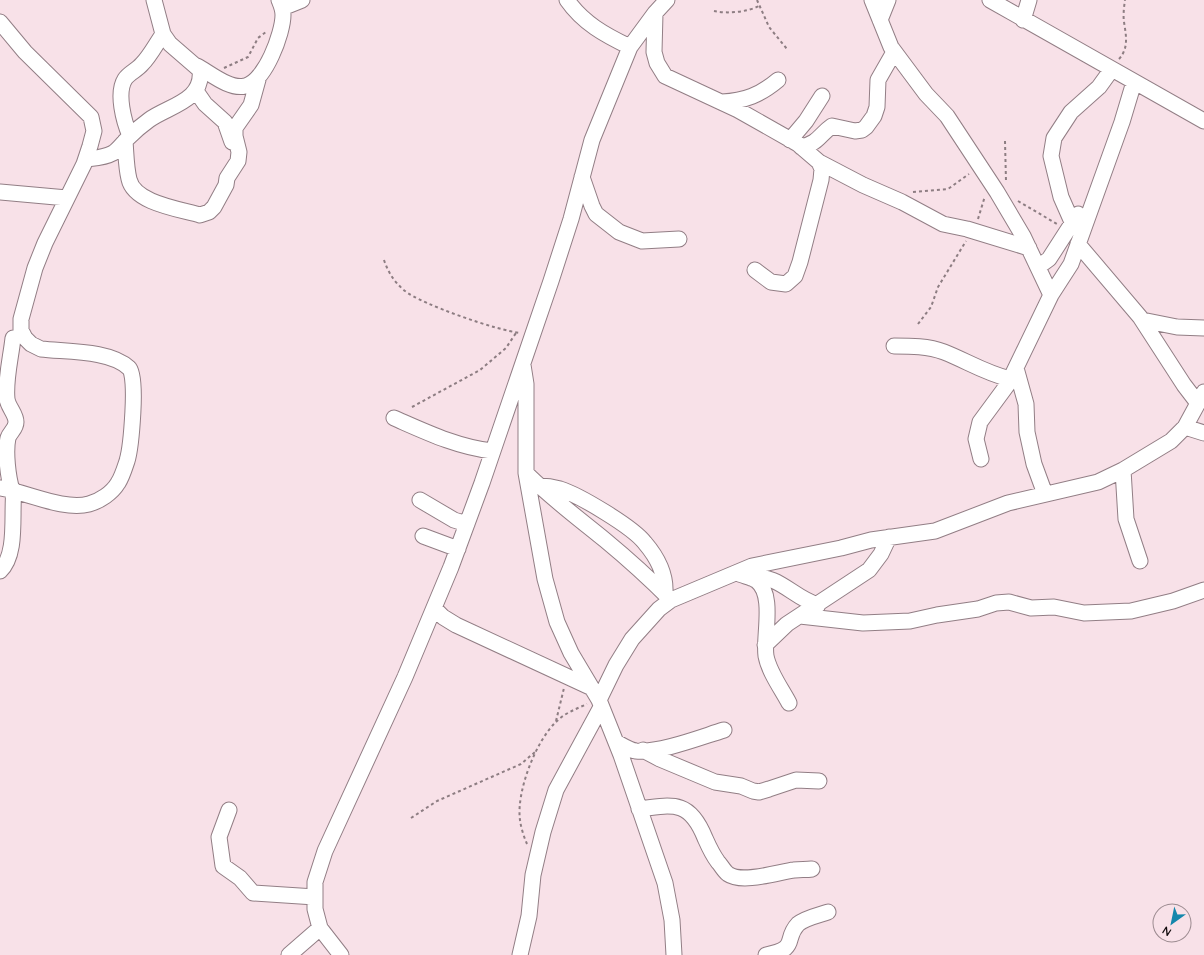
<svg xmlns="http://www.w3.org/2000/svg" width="1204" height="955" font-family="Quicksand,sans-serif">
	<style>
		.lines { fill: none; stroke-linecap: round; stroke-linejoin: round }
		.minor-casing { stroke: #927e85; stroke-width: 17 }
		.path { stroke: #8d7d82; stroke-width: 2; stroke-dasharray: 3 3; stroke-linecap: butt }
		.minor { stroke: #fff; stroke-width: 15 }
	</style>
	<rect width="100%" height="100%" fill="#f8e1e8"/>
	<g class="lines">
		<g class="minor-casing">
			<path id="minor" d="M567 0C583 23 605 35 630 47
				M872 0 891 47 926 94 947 116 997 192 1023 236 1051 295
				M990 0 1204 121
				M282 8 302 0
				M655 13 654 52 657 63 665 76 738 110 798 144 819 162 822 169 821 180 800 262 795 276 786 284 771 282 755 270
				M880 20 888 0
				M1023 20 1029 0
				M0 22 25 52 91 117 94 131 90 146 84 164 45 243 35 268 21 319V330L25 338 31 344 41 349C67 352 110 350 129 368 138 375 131 448 127 461 125 467 122 477 118 483 112 493 100 501 89 504 64 511 26 492 0 488
				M197 66C210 73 230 90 245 86 265 82 283 33 283 15 283 9 281 5 279 0
				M196 91 205 104 225 122 232 142
				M722 102C745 101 760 95 778 80
				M130 136C124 122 116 93 125 79 129 73 137 70 142 64 150 56 156 44 163 34
				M790 140 806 121 822 96
				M125 141C126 153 126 167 129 179 134 203 179 209 200 215L209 212 214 207 226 185 227 178 238 161 239 152 235 136V128L251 105 259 76
				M801 147C819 143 819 135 832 126L855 131 862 130 866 127 874 116 877 107 878 80 894 52
				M86 159C95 158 104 158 113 153 118 150 123 143 128 138 135 131 142 125 149 120 168 106 204 101 200 70L170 44 163 34 154 0
				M819 162 863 185 902 202 943 224 967 229 1029 248
				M582 177 592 206 596 214 619 232 642 241 679 239
				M0 192 67 198
				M1072 222 1061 197 1051 156 1054 138 1071 112 1099 87 1112 69
				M1078 244 1140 317 1184 385 1197 402
				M1038 267 1049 259 1078 214
				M1142 320 1177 327 1204 328
				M894 346C911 346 928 346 944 352 967 361 985 373 1010 379
				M523 365 526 384V473L545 579 557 622 571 653 599 700 621 755 665 883 672 920 674 955
				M1016 368 1026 404 1027 432 1034 464 1045 494
				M394 418C426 432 457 447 492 451
				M1185 427 1204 433
				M981 459 976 439 980 422 1008 384 1051 295 1071 264 1122 122 1134 82
				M1123 470 1126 519 1140 561
				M526 473C551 498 578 518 605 540 628 559 650 579 671 600
				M539 486C546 486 553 487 560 489 579 495 633 527 645 543 657 557 666 575 665 593
				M12 490C8 477 5 452 8 438 10 432 16 429 16 422 16 414 8 407 7 399 5 380 11 357 13 338
				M420 500 454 520 467 524
				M423 536 458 549
				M0 571C18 554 11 514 14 490
				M737 573C743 576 752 577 757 581 775 595 763 637 766 656 769 672 781 688 789 703
				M751 578C778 573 793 598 818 605
				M434 608 443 617 456 625 592 688
				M800 616 863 623 910 621 937 615 978 609 996 603 1009 602 1031 608 1054 607 1084 613 1131 611 1173 601 1204 590
				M765 645 787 624 869 570 881 554 889 537
				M599 700 616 665 632 639 659 609 671 600 752 566 841 548 871 540 935 531 1008 503 1098 482 1123 470 1171 441 1185 427 1204 392
				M616 742C622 745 629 750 636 751 660 753 701 737 724 730
				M643 750 660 759 715 782 741 786 753 791 759 792 769 789 796 780 819 781
				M639 809C675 804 690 801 705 838 709 847 712 854 718 862 721 865 724 871 728 874 742 884 779 872 794 870 800 869 806 870 812 869
				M229 810 219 837 223 866 240 878 253 893 315 897
				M289 955 320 928
				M341 955 320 928 315 909V882L325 851 405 677 451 567 482 483 551 281 571 219 592 140 630 47 655 13 667 0
				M520 955 529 916 533 875 543 832 556 790 601 707
				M766 955C800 948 783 940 798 924 805 918 819 915 828 912"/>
		</g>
		<path class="path" d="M757 0 769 27 787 49
			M714 11C728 14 747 12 759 6
			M1119 59C1129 48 1126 35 1124 22 1123 15 1124 7 1125 0
			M224 68 248 57 258 38 266 32
			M1005 141 1006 181
			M913 192 948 189 969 174
			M1018 201 1057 224
			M978 219 985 196
			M384 260C388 272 394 282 405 291 421 304 498 331 521 333
			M918 324 931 307 938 287 966 241
			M412 407 480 370 506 348 516 333
			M556 721 564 688
			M411 818 437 801 521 764 535 752
			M527 844C524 837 521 828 520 820 516 792 536 740 557 721 565 713 576 709 587 704"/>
		<use href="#minor" class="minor"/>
	</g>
	<g transform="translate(1172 923) rotate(213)"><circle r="19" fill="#f8e1e8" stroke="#9c8b90"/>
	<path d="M0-3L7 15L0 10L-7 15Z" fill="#1487ac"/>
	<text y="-6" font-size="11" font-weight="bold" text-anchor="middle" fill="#110a0c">N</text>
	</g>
</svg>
